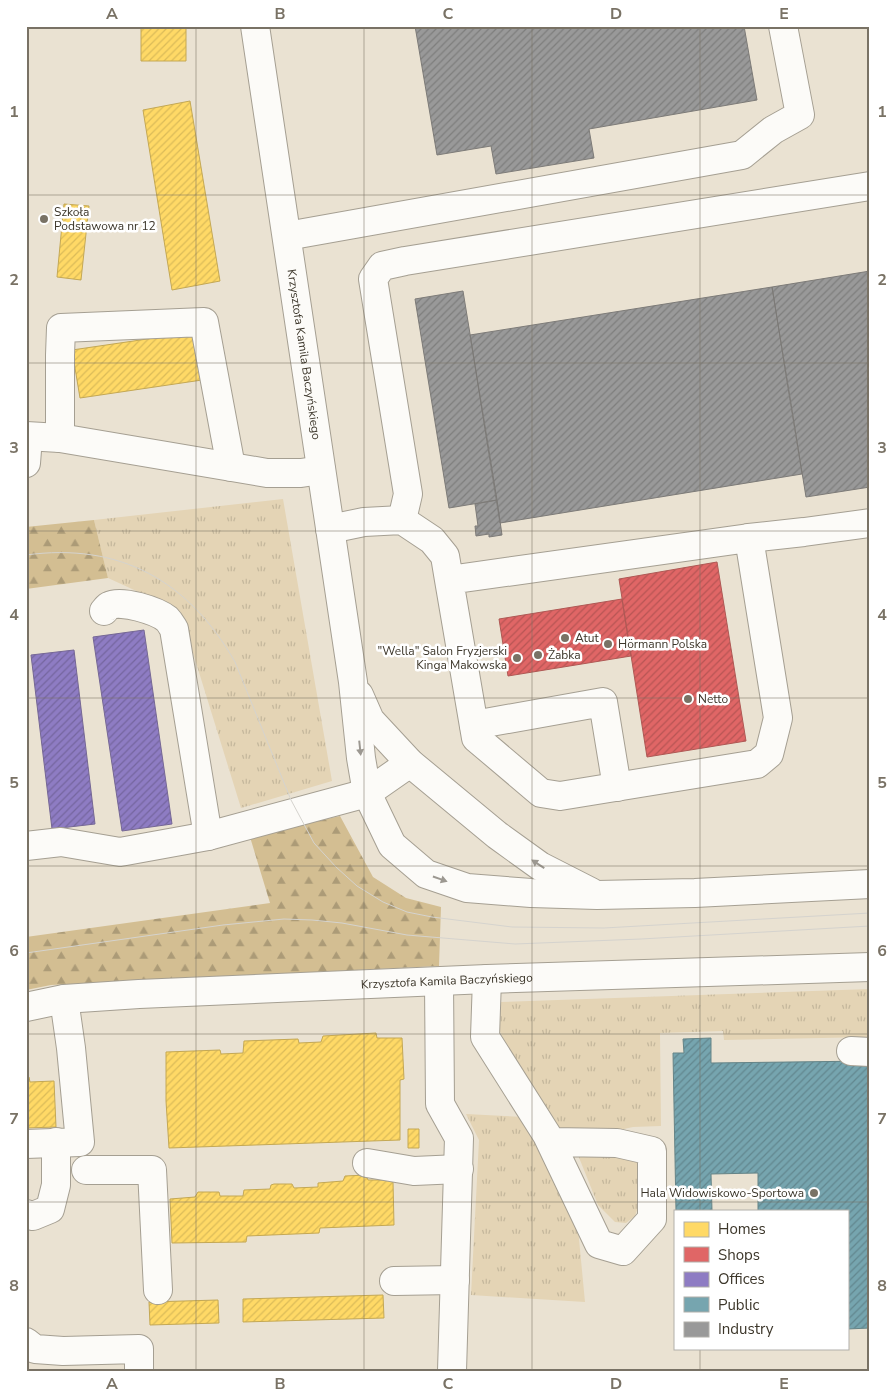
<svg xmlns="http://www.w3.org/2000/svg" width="896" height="1397" font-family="'Nunito Sans',sans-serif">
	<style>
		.grass { fill: url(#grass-tufts) }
		.forest { fill: url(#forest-firs) }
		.homes { fill: url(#homes-hatch); stroke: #c4a854 }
		.shops { fill: url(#shops-hatch); stroke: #af5854 }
		.offices { fill: url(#offices-hatch); stroke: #756795 }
		.public { fill: url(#public-hatch); stroke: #658487 }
		.industry { fill: url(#industry-hatch); stroke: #7d7b78 }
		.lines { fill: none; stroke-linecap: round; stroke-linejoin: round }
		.minor-casing { stroke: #a59f92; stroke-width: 30 }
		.minor { stroke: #fcfbf8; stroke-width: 28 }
		.tram { stroke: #d5d3ce; stroke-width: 1 }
		.oneway { fill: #9c9891 }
		.grid { fill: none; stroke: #797265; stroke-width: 1; stroke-opacity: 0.55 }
		.poi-dot { fill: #797265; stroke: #fff; stroke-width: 2 }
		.labels { text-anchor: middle; stroke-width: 5; stroke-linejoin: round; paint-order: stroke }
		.poi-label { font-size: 12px; fill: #3c362a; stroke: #fff; text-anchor: start }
		.street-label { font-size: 12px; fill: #3c362a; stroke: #fff }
		.neatline { fill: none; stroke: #797265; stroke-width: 2 }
		.grid-label { font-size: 16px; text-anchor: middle; font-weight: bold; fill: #797265 }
	</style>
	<defs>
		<pattern id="grass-tufts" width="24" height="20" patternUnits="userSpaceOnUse" patternTransform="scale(1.25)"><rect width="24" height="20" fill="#e4d4b5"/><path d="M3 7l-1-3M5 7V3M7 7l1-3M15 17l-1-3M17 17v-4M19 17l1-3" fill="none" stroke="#c4b79c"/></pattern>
		<pattern id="forest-firs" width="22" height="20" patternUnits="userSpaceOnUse" patternTransform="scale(1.25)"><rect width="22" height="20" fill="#d3be92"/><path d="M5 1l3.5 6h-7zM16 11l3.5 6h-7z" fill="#ac9b77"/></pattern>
		<pattern id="homes-hatch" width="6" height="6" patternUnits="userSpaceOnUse" patternTransform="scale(1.25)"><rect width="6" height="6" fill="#ffd966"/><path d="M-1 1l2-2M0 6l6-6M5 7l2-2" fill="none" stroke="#dbbb59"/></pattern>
		<pattern id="shops-hatch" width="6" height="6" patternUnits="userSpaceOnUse" patternTransform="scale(1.25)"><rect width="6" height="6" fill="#e06666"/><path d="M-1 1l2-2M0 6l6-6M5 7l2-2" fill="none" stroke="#b75554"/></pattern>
		<pattern id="offices-hatch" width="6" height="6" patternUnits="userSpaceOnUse" patternTransform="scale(1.25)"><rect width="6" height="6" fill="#8e7cc3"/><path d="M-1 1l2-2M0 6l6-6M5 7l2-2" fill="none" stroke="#75669f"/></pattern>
		<pattern id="public-hatch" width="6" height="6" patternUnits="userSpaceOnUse" patternTransform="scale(1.25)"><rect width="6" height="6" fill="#76a5af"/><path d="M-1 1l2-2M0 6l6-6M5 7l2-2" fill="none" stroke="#62878f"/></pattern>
		<pattern id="industry-hatch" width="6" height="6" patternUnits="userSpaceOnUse" patternTransform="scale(1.25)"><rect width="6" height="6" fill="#999"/><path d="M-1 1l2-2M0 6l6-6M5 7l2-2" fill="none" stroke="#7e7e7d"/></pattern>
	</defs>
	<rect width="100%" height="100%" fill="#eae2d2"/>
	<path class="grass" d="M283 499 332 781 241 808 180 611 108 578 94 520Z
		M870 989V1037L724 1040 723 1031 660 1033 661 1126 633 1127 606 1133 561 1135 543 1115 496 1024 500 1002Z
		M466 1114 525 1117 577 1218 585 1302 471 1295 479 1140Z
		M617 1147 646 1165 638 1207 635 1216 626 1223 615 1222 598 1205 578 1155Z"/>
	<path class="forest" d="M94 520 108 578 26 589V527Z
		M340 816 373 877 406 898 441 907 439 966 51 985 26 990V937L270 903 250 837Z"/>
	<path class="homes" d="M141 26H186V61H141Z
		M190 101 220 281 172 290 143 110Z
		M64 204 89 206 81 280 57 277Z
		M195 332 202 380 80 398 72 350Z
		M376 1033 377 1038H402L404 1079 400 1080V1140L169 1148 166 1101V1052L220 1050 221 1054 243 1053 244 1041 298 1039 299 1043 321 1042 323 1036Z
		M26 1077H29L30 1082 54 1081 56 1127 26 1128Z
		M408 1129H419V1148H408Z
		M366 1175 368 1180H391L393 1182 394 1225 320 1228 319 1233 247 1236 246 1242 172 1243 170 1199 195 1197 198 1192H219L220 1196H243L244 1190 270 1189 271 1185 274 1184H292L294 1188 318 1187V1183L343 1181 345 1176Z
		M383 1295 384 1318 243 1322V1299Z
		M218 1300 219 1323 150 1325 149 1302Z"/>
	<path class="shops" d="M717 562 746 741 647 757 619 579Z
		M622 599 631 656 508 676 499 619Z"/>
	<path class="offices" d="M144 630 172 824 122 831 93 637Z
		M74 650 95 824 52 829 31 655Z"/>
	<path class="public" d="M711 1038V1063L870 1061V1328L847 1329V1211H758V1173L711 1174 712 1211H676L673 1053H684L683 1039Z"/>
	<path class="industry" d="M415 26H744L757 100 589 129 594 158 496 174 491 146 437 155Z
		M870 271V487L806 497 772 287Z
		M772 287 802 474 500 523 470 335Z
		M463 291 497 500 449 508 415 299Z
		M497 500 502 535 489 537V534L476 536 475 526H478L475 504Z"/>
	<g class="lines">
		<g class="minor-casing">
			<g id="minor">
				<path id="s1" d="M255 26 353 682 361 758 367 793 392 845 426 874 467 888 531 893 597 895 695 893 870 884"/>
				<path d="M287 236 742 155 773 130 800 115 783 26"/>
				<path d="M26 436 60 438 267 473H301L321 470"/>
				<path d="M60 438V355L61 328 204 322 231 467"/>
				<path d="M26 463 28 437"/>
				<path d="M402 520 408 494 373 279 382 266 405 261 870 186"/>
				<path d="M330 529 364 522 402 520 432 540 445 556 449 580 476 738 541 793 560 796 757 764 769 754 778 718 749 538 449 580"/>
				<path d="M749 538 804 532 870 523"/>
				<path d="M104 611C105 610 108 606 109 606 121 599 157 611 167 619 170 622 172 626 174 629L208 836"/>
				<path d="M359 695 370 720 410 763 497 835 540 866 591 892"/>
				<path d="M474 725 603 702 617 787"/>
				<path d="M26 846 61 842 120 852 208 836 367 793 410 763"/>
				<path d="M487 979 485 1037 547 1135 599 1244 623 1251 652 1219V1151L617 1143 551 1142"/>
				<path d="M439 982 440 1104 459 1138 452 1371"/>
				<path id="s2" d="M26 1007 64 999 139 994 487 979 870 967"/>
				<path d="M851 1051 870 1052"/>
				<path d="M26 1144 80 1142 71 1048 64 999"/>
				<path d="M367 1163 414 1171 459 1169"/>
				<path d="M86 1170H152L158 1290"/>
				<path d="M26 1214 33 1216 50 1209 56 1185V1142"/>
				<path d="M394 1281 455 1280"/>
				<path d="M26 1342 35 1349 63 1351 139 1349V1371"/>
			</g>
		</g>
		<use href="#minor" class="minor"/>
		<path class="tram" d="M26 555C120 542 189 581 235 662L291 800 314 843 336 867 357 886 383 902 407 912 432 917 512 927 604 928 870 913
			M26 953 223 925 284 919 312 920 342 923 407 935 515 944 641 939 870 926"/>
	</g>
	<defs><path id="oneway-solid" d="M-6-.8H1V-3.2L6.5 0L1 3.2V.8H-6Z" transform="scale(1.25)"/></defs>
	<g class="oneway">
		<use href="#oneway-solid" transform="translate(360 748) rotate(84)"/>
		<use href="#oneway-solid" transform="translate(538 864) rotate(-147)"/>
		<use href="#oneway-solid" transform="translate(440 879) rotate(19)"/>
	</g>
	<path class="grid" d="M196 26V1371M364 26V1371M532 26V1371M700 26V1211M26 195H870M26 363H870M26 531H870M26 698H870M26 866H870M26 1034H870M26 1202H870M700 1348V1371"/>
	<g class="poi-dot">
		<circle cx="44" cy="219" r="5"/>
		<circle cx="565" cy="638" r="5"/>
		<circle cx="608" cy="644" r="5"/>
		<circle cx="538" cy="655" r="5"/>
		<circle cx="517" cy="658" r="5"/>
		<circle cx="688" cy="699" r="5"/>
		<circle cx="814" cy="1193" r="5"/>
	</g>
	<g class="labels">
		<g class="poi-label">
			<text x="54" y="216">Szkoła<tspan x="54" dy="14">Podstawowa nr 12</tspan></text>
			<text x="575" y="642">Atut</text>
			<text x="618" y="648">Hörmann Polska</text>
			<text x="507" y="655" text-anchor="end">"Wella" Salon Fryzjerski<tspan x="507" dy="14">Kinga Makowska</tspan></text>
			<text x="548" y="659">Żabka</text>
			<text x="698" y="703">Netto</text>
			<text x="804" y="1197" text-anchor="end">Hala Widowiskowo-Sportowa</text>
		</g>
		<g class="street-label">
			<text dy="4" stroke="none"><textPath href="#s1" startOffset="332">Krzysztofa Kamila Baczyńskiego</textPath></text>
			<text dy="4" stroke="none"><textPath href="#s2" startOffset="422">Krzysztofa Kamila Baczyńskiego</textPath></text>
		</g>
	</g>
	<rect width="896" height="1397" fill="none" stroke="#ffffff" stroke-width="55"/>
	<rect x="674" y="1210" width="175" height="140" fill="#ffffff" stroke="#b1afaa"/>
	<rect x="684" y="1222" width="25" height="15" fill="#ffd966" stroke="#b1afaa"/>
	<text x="718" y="1234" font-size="15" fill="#3c362a">Homes</text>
	<rect x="684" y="1247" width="25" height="15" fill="#e06666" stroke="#b1afaa"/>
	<text x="718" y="1260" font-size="15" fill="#3c362a">Shops</text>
	<rect x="684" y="1272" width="25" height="15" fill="#8e7cc3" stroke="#b1afaa"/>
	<text x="718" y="1284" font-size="15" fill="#3c362a">Offices</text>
	<rect x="684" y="1297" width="25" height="15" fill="#76a5af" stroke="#b1afaa"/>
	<text x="718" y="1310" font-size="15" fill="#3c362a">Public</text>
	<rect x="684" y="1322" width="25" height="15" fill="#999999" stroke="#b1afaa"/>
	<text x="718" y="1334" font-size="15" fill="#3c362a">Industry</text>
	<rect x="28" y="28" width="840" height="1342" class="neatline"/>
	<g class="grid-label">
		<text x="112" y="19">A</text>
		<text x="280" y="19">B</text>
		<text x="448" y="19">C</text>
		<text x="616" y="19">D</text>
		<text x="784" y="19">E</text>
		<text x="14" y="117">1</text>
		<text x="882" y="117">1</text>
		<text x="14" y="285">2</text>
		<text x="882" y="285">2</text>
		<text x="14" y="453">3</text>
		<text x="882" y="453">3</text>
		<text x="14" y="620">4</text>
		<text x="882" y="620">4</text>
		<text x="14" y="788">5</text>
		<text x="882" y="788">5</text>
		<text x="14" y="956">6</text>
		<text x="882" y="956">6</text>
		<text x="14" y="1124">7</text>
		<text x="882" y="1124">7</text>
		<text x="14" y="1291">8</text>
		<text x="882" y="1291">8</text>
		<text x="112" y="1389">A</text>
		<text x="280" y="1389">B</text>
		<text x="448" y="1389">C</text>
		<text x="616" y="1389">D</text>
		<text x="784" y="1389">E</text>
	</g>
</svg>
